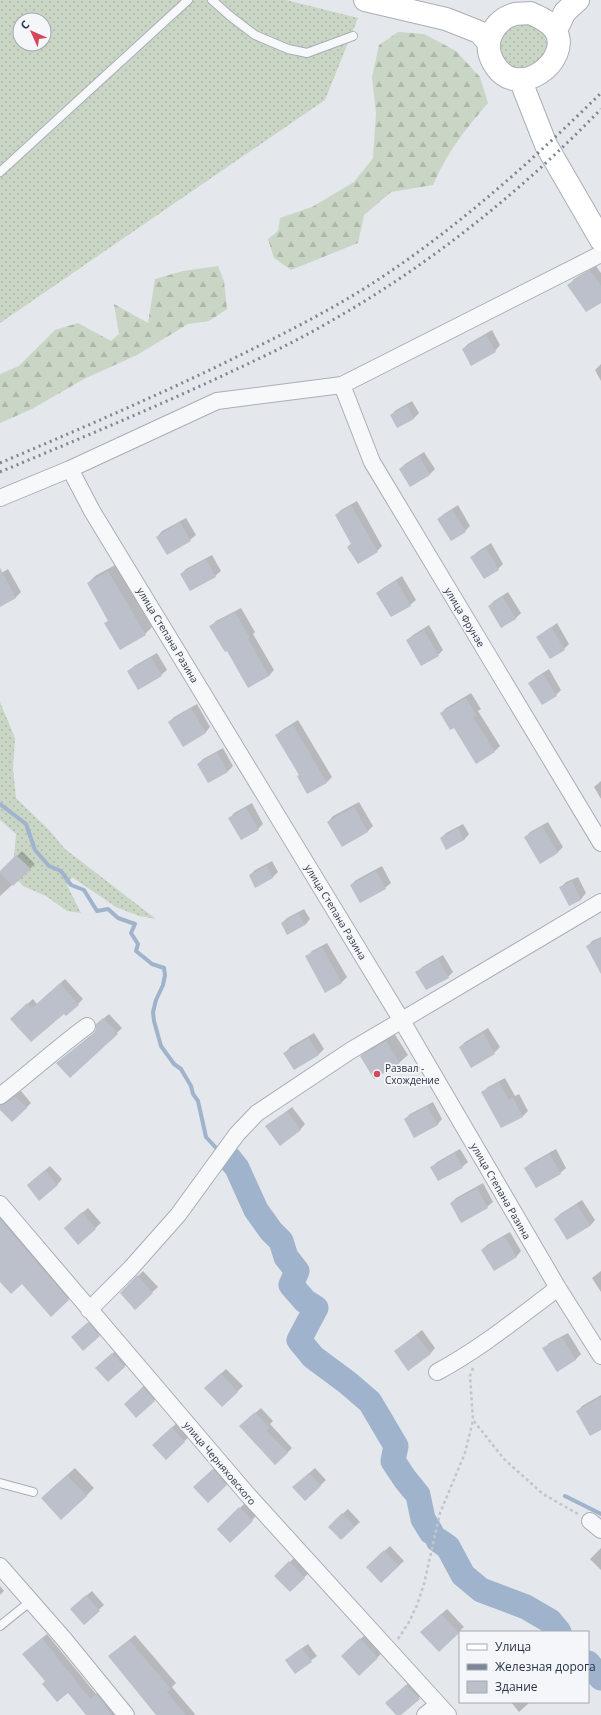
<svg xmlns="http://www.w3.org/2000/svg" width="601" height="1715" font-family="'Open Sans',sans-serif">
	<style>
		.grass { fill: url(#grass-dots); fill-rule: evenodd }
		.forest { fill: url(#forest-firs) }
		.shadow { fill: #0003 }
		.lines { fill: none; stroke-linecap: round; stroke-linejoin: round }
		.stream { stroke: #9fb4cc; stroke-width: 4 }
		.river { stroke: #9fb4cc; stroke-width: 25 }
		.building { fill: #bbc0ca }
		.lane-casing { stroke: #a9aeb7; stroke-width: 10 }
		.street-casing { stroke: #a9aeb7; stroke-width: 18 }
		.secondary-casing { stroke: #a9aeb7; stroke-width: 24 }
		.path { stroke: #c2c5cb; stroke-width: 2.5; stroke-dasharray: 3 3; stroke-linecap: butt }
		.lane { stroke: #f7f8fa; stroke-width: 8 }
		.street { stroke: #f7f8fa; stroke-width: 16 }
		.secondary { stroke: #fff; stroke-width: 22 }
		.rail { stroke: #7d8696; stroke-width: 3; stroke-dasharray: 2 4; stroke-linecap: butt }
		.poi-dot { fill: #d1495b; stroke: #f4f6f9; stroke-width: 1.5 }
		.labels { text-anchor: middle; stroke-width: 3.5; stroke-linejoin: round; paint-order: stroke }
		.street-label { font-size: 10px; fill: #2b3445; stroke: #f4f6f9 }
		.poi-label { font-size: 10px; fill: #2b3445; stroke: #f4f6f9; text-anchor: start }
	</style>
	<defs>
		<pattern id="grass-dots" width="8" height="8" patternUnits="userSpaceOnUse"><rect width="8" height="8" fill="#c9d6c5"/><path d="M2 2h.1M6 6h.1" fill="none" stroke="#adb8ab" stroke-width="1.8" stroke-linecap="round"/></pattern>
		<pattern id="forest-firs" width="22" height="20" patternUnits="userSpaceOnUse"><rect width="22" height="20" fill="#c9d6c5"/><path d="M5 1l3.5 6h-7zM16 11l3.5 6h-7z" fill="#adb8ab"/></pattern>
	</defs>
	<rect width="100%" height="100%" fill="#e4e7ec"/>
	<path class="grass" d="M0 0H286L358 18 325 100 0 323ZM20 20H44V44H20Z
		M524 22C549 32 552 40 540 64L519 70 505 63 499 48 500 40 509 27Z
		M0 702 15 738 13 768 16 798 49 830 65 849 156 919 139 916 116 907 72 877 67 885 81 913 67 911 46 896 23 886 10 872 14 856 16 834 0 820Z"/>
	<path class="forest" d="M398 32 424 34 456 51 480 77 488 103C465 130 447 152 433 185L391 192 364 215 358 243 291 270 274 258 268 239 278 231 280 218 312 207 354 182 373 158 376 114 372 77 379 45Z
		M218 266 224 281 227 309 209 321 188 324 137 355 84 379 32 409 0 423V374L19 366 55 330 78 323 111 341 119 334 114 304 148 323 155 279 183 271Z"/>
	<path class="shadow" d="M596 266 601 273V301L569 285 574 279Z
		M492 330 500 345 495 351 463 349 468 344Z
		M601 364V381L595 370Z
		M412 401 419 413 414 418 398 427 391 415 396 410Z
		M424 452 435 469 430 474 411 486 400 469 405 464Z
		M357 501 382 546 377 551 348 547 352 543 336 515 341 510Z
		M458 505 470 526 465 531 438 519 444 514Z
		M186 518 196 535 190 540 167 554 157 537 162 531Z
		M491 543 503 564 498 569 472 557 477 552Z
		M212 555 221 571 215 576 190 590 181 574 186 569Z
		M115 565 152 627 145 634 106 623 109 620 88 583 95 576Z
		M8 569 21 592 16 597 0 606V574Z
		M402 576 416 600 410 605 377 593 383 588Z
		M508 592 521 613 516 618 502 627 489 606 494 601Z
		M241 608 255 632 253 634 274 670 269 676 248 687 227 650 211 626 216 621Z
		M557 623 569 644 564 649 538 637Z
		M429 625 443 650 438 655 408 640 413 635Z
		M157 653 167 670 161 675 129 671 134 666Z
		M549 669 561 690 556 695 529 683 535 678Z
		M471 693 481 709 478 711 500 746 495 751 454 727 441 713 446 708Z
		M197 704 210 727 205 733 169 722 174 717Z
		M298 720 332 777 327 782 308 793 300 775 276 735 282 730Z
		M223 748 233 766 228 771 209 782 198 764 203 759Z
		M601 781V799L594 787Z
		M359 802 373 826 368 831 342 845 328 822 333 816Z
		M252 803 263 824 258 829 229 819 234 813Z
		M548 822 563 847 558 852 541 863 525 838 530 832Z
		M463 824 469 834 464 840 441 838 446 833Z
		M22 851 35 864 0 896V873Z
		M272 861 278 872 273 877 256 886 250 875 255 870Z
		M382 866 391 883 385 888 351 885 356 880Z
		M578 877 586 893 581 899 569 904 561 887 566 882Z
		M304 909 310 919 305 925 282 923 287 918Z
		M601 937V972L587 947 592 941Z
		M327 943 347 977 341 983 307 957 312 951Z
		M443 955 453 972 448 977 417 973 422 967Z
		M65 979 83 999 78 1004 64 1012 16 1014 33 999 37 1004Z
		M109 1014 122 1028 70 1077 57 1063 96 1031 103 1019Z
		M488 1028 500 1047 494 1053 472 1066 460 1047 465 1042Z
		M314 1033 324 1049 319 1054 294 1069 285 1053 290 1047Z
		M394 1033 408 1055 400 1062 374 1078 361 1056 369 1048Z
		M505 1078 515 1096 519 1094 528 1111 523 1116 502 1127 483 1092 488 1087Z
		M21 1091 31 1103 26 1108H0L4 1102Z
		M433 1102 442 1119 437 1125 405 1119 410 1114Z
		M292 1107 305 1124 300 1130 267 1126Z
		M460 1149 468 1162 462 1167 439 1180 432 1167 437 1162Z
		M556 1149 566 1168 560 1173 525 1168 531 1163Z
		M50 1166 62 1179 57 1185 33 1180Z
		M483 1183 493 1202 487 1207 451 1203 456 1198Z
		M582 1200 595 1220 590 1226 555 1219 560 1214Z
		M0 1205 75 1293 51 1315 22 1283 0 1280Z
		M88 1208 101 1223 78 1243 70 1223Z
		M510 1232 521 1251 516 1257 482 1250 487 1245Z
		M143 1271 158 1287 135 1308 121 1293Z
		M601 1271V1292L592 1278Z
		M94 1318 104 1330 99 1335 77 1332Z
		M422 1330 435 1348 430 1354 395 1351Z
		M568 1333 581 1354 575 1360 544 1349 549 1343Z
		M118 1349 129 1361 124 1367 102 1362Z
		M226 1369 243 1386 222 1406 211 1383Z
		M148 1382 160 1395 136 1417 130 1399Z
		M601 1395V1428L577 1412 582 1406Z
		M261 1408 273 1421 270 1424 292 1448 287 1453 246 1421Z
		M178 1422 190 1436 166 1458 159 1439Z
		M219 1464 232 1479 208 1502 199 1482Z
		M75 1468 94 1488 86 1496 50 1490Z
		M315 1468 326 1480 305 1500 299 1482Z
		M245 1503 257 1515 230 1542 218 1530Z
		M348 1509 360 1522 341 1539 329 1527Z
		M390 1546 404 1561 381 1582 367 1567Z
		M601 1548V1570L590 1559Z
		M295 1557 310 1572 290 1590 276 1576Z
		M0 1586 4 1591 0 1595Z
		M92 1591 104 1605 84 1623 76 1604Z
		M447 1609 464 1627 439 1650 427 1627Z
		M47 1634 96 1694 102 1689 121 1715H87L69 1692 46 1681 23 1654Z
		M366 1634 383 1652 359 1675 347 1651Z
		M135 1635 176 1683 172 1687 195 1714 194 1715H158L109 1656Z
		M308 1644 317 1656 295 1672 292 1655Z
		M412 1680 424 1693 400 1715H397L386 1703Z
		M511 1702H530L519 1712Z"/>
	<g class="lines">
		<path class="stream" d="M0 804 26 824 35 850 49 866 61 871 71 885 84 890 97 911 108 909 118 918 135 924 131 933 138 944 136 951 152 964 164 968 165 975 163 985 156 1000 153 1012 154 1021 161 1046 174 1064 181 1069 191 1086 193 1094 198 1101 206 1137 218 1150
			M565 1496 601 1514"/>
		<path class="river" d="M229 1158 237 1168 256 1210 271 1231 281 1241 286 1257 297 1271 291 1285 305 1301 316 1308 299 1340 313 1357 348 1383 370 1402 396 1446 393 1461 405 1479 418 1495 423 1519 431 1532
			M438 1540 448 1547 463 1575 481 1590 526 1607 550 1621 559 1632
			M588 1663 601 1678"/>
	</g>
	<path class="building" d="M590 270 601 286V303L586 312 567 285Z
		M486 335 496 352 471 366 462 349Z
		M407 405 414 419 397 428 390 415Z
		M419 456 430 475 410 487 399 469Z
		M351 505 378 552 358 564 347 547 351 544 335 515Z
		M452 510 466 532 451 541 437 519Z
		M180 522 191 541 167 555 156 537Z
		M486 548 499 570 484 579 470 557Z
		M206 559 216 577 190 591 180 574Z
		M0 568 16 598 0 607Z
		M108 571 146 635 120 650 104 623 108 621 87 583Z
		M396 580 411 606 391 617 376 593Z
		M503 597 516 619 501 628 488 606Z
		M235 612 250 638 248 639 269 676 248 688 227 651 225 652 209 626Z
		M551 627 565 650 550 659 536 637Z
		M424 630 439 656 421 666 406 640Z
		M151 657 162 676 138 690 127 671Z
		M543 674 557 696 542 705 528 683Z
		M466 698 476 715 473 717 495 752 476 764 454 728 450 730 440 713Z
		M191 708 206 733 183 747 168 722Z
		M293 725 327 783 307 794 297 776 299 775 275 735Z
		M217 752 228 772 208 783 197 764Z
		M354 807 368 832 342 847 327 822Z
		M246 808 259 830 241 840 228 818Z
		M542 826 558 853 540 864 524 837Z
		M458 828 464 840 446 850 440 838Z
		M16 855 31 869 13 886 0 874V871Z
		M267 866 273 878 255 888 249 875Z
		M376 871 386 889 360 903 350 885Z
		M572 881 581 900 569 906 559 887Z
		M299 913 305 925 287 935 281 923Z
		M601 938V974L586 946Z
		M322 947 342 983 325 993 305 956Z
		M438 959 449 978 426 990 415 972Z
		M60 983 79 1005 66 1016 64 1014 31 1042 10 1019 27 1003 32 1008Z
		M103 1018 118 1034 70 1078 56 1063 93 1034 96 1029V1024Z
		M483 1033 495 1054 471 1068 459 1047Z
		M309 1038 319 1055 294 1070 283 1053Z
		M386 1041 400 1063 374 1079 360 1056Z
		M499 1082 509 1100 513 1098 523 1117 501 1128 481 1092Z
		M15 1096 27 1108 12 1122 0 1110V1105L6 1103Z
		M427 1106 438 1125 414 1138 404 1119Z
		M287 1111 301 1130 280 1146 265 1126Z
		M455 1153 463 1168 438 1181 430 1167Z
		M550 1154 561 1174 536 1188 524 1168Z
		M45 1170 58 1185 39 1201 27 1185Z
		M477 1188 488 1208 461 1223 450 1203Z
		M577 1204 590 1226 567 1240 554 1219Z
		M82 1212 96 1229 78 1245 64 1228Z
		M0 1219 69 1300 51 1317 22 1284 11 1294 0 1282Z
		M504 1236 517 1257 494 1271 481 1250Z
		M137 1275 153 1293 135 1310 120 1293Z
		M88 1322 100 1336 83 1351 71 1337Z
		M416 1335 431 1354 408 1371 394 1351Z
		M562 1337 576 1360 557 1372 542 1348Z
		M112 1353 125 1367 108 1382 95 1368Z
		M221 1373 238 1392 222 1407 204 1388Z
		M143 1387 155 1401 136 1418 124 1404Z
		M601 1397V1430L590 1436 576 1411Z
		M255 1412 269 1427 266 1430 288 1453 275 1465 239 1426Z
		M172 1427 185 1442 166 1460 152 1445Z
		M213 1469 227 1485 208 1503 193 1487Z
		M309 1473 321 1486 305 1501 292 1487Z
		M67 1475 87 1496 61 1520 41 1498Z
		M239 1507 253 1521 230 1543 217 1529Z
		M342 1513 355 1527 341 1540 328 1527Z
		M384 1550 399 1566 381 1583 366 1567Z
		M289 1561 305 1578 290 1592 274 1576Z
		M86 1595 100 1611 84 1625 70 1609Z
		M441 1614 459 1633 439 1652 420 1632Z
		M42 1638 90 1699 97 1694 112 1715H86L68 1693 57 1702 42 1684 45 1681 22 1654Z
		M360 1638 378 1658 359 1676 341 1656Z
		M129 1640 171 1689 167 1692 186 1715H156L108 1656Z
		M302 1648 312 1662 295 1674 285 1660Z
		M406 1685 420 1699 401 1715H396L385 1703Z"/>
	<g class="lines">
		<g class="lane-casing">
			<path id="lane" d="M212 0 230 16 255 35 288 49 307 53 353 36
				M0 172 188 0
				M0 1483 33 1492
				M0 1626 31 1601"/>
		</g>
		<g class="street-casing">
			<path id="street" d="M342 385 372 462 601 843
				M70 469 92 511 402 1021 558 1288 601 1356
				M0 498 70 469 217 401 342 385 601 254
				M0 1096C30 1073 57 1048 87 1026
				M0 1204 247 1494 448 1715
				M89 1310 131 1268 178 1215 237 1134 257 1113 350 1051 601 902
				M437 1372C480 1349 519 1317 558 1288
				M590 1521 601 1530
				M0 1566 64 1639 126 1715
				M425 1715 438 1705"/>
		</g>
		<g class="secondary-casing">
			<path id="secondary" d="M365 0 446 19 479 32 489 43
				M530 13C539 17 549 21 555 30 574 59 516 105 493 62 482 42 494 20 515 14 519 13 525 14 530 13Z
				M556 30 565 12 578 0
				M520 79 546 145 601 240"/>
		</g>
		<path class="path" d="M473 1368 470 1376 473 1420 504 1459 543 1494 578 1514
			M398 1639 409 1622 417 1605 424 1584 440 1513 465 1453 473 1420"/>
		<use href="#lane" class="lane"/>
		<use href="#street" class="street"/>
		<use href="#secondary" class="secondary"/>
		<path class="rail" d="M0 463C73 432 145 401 216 367 269 341 323 315 373 283 456 229 531 162 601 93
			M0 472C74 441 149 410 222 376 256 360 291 344 324 325 426 268 520 193 601 109"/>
	</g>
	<circle class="poi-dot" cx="377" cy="1074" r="4"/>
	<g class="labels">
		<g class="street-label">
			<text transform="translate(465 617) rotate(59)" y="4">улица Фрунзе</text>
			<text transform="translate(168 635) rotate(59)" y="4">улица Степана Разина</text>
			<text transform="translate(336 912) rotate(59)" y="4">улица Степана Разина</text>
			<text transform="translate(501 1191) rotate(60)" y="4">улица Степана Разина</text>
			<text transform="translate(220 1463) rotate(50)" y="4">улица Черняховского</text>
		</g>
		<g class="poi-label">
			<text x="385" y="1072">Развал -<tspan x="385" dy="12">Схождение</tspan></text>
		</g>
	</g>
	<rect x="459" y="1631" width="130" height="72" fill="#f4f6f9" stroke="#a4a8b1"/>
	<rect x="467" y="1644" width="20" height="6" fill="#ffffff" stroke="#a4a8b1"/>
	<text x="495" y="1651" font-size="12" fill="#2b3445">Улица</text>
	<rect x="467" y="1664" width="20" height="6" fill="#7d8696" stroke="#a4a8b1"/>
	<text x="495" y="1671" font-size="12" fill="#2b3445">Железная дорога</text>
	<rect x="467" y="1681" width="20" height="12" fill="#bbc0ca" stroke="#a4a8b1"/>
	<text x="495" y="1691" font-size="12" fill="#2b3445">Здание</text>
	<g transform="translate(32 32) rotate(315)"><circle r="19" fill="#f4f6f9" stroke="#a4a8b1"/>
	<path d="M0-3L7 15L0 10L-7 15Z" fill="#d1495b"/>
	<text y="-6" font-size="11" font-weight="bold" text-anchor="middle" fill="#2b3445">С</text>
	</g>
</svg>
